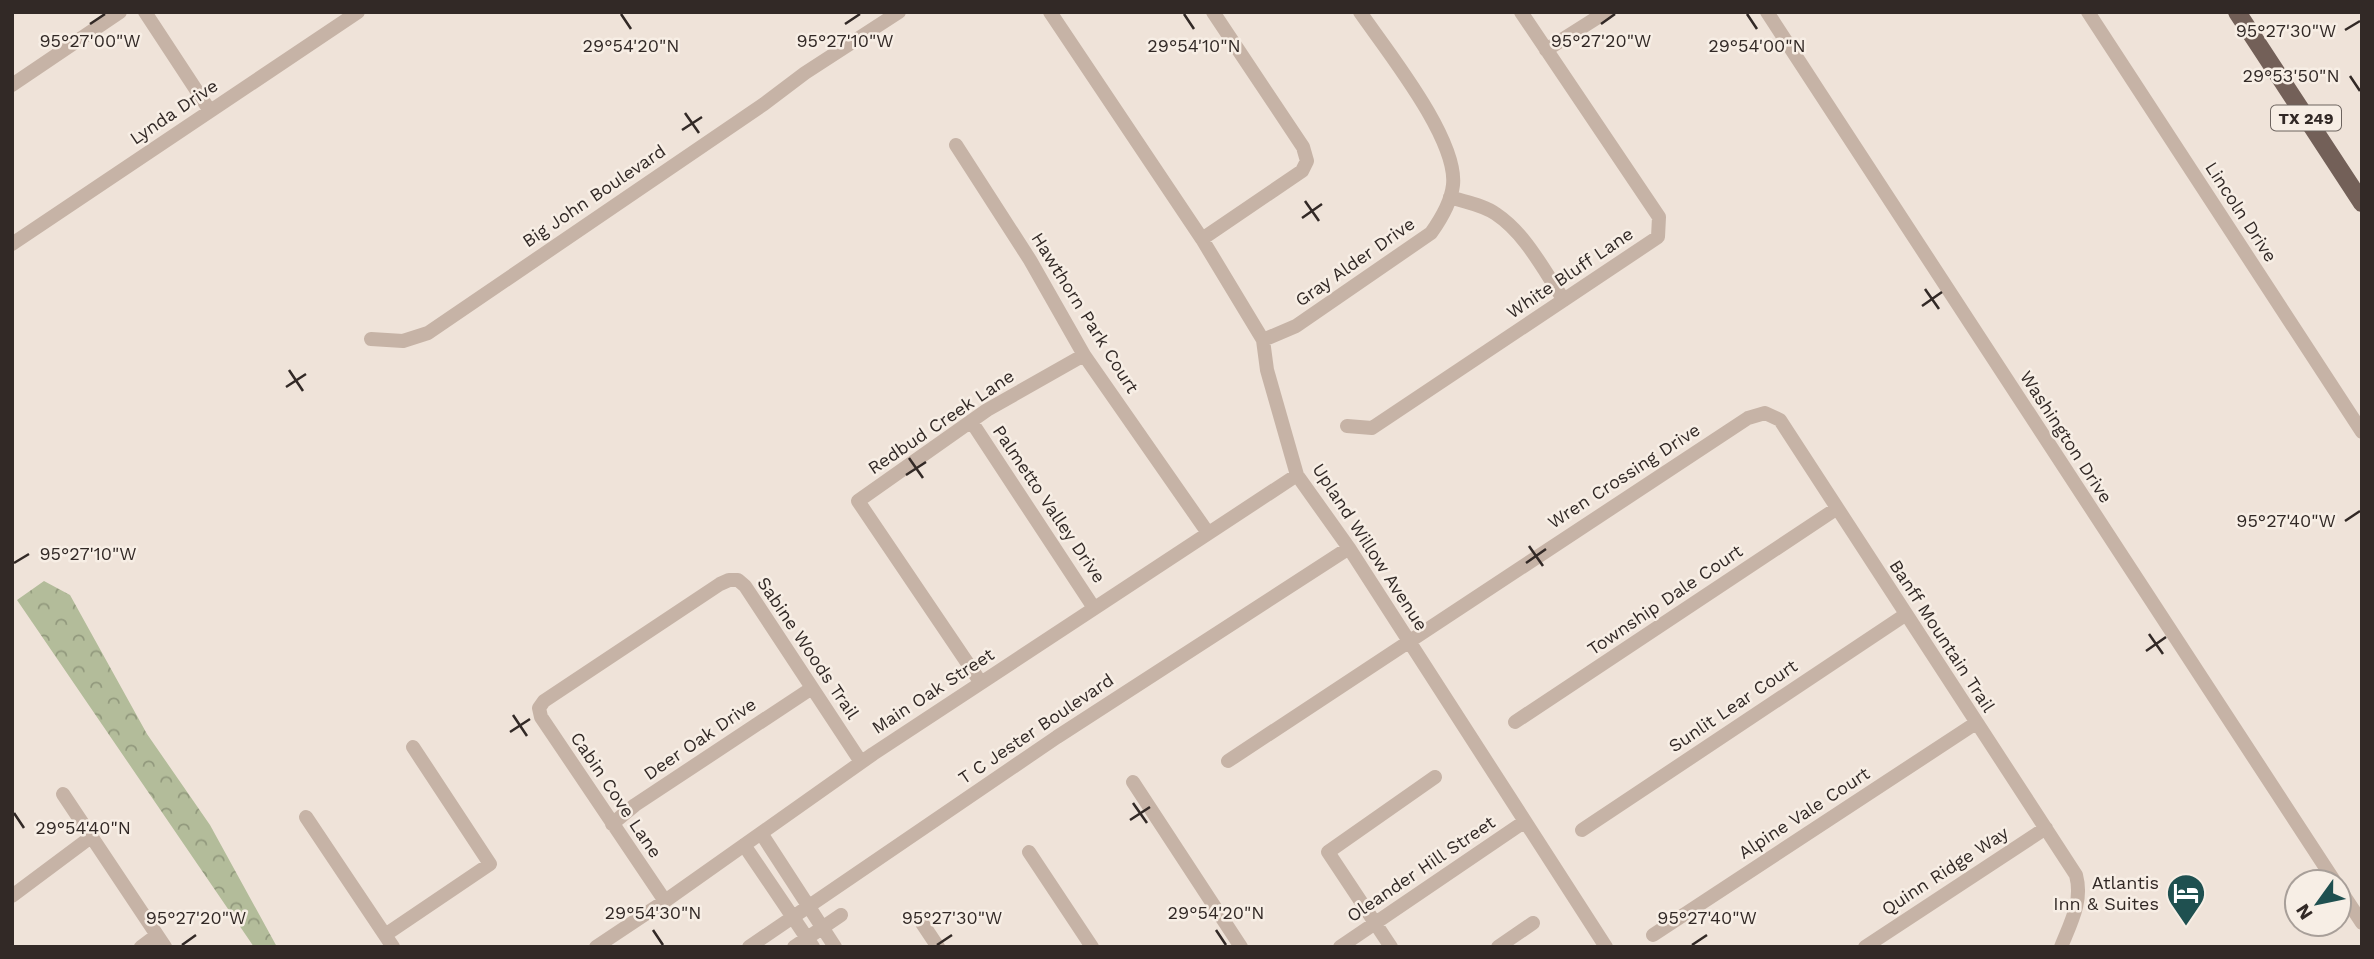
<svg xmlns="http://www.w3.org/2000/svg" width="2374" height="959" font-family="'Work Sans',sans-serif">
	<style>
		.forest { fill: url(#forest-crowns) }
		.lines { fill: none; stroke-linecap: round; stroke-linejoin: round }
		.minor { stroke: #c6b3a6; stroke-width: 14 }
		.major { stroke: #736058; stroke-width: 18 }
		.ticks { fill: none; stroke: #322926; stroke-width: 2.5 }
		.labels { text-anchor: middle; stroke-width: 5; stroke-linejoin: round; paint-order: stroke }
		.shield { fill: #f7eee5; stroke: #6d645f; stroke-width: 2 }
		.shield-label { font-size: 16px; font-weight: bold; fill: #322926 }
		.street-label { font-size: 18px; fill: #322926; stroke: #f7eee5 }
		.poi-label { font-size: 18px; fill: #322926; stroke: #f7eee5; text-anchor: end }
		.ticks-label { font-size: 18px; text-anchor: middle; fill: #322926; stroke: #f7eee5; stroke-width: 5; stroke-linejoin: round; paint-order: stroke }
	</style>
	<defs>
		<pattern id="forest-crowns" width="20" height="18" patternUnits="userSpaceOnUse" patternTransform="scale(1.75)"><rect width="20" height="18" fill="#b3bc9a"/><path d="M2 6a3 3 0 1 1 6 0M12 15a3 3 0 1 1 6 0" fill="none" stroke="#92997d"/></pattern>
	</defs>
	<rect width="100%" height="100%" fill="#efe3d9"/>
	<path class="forest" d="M44 581 70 595 147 734 210 825 277 947H254L17 600Z"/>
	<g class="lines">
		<path class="minor" d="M145 12 210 111
			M1050 12 1202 239 1263 340 1267 370 1297 475 1349 548 1606 947
			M1767 12 2335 882
			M2088 12 2362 432
			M1546 50 1606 12
			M12 85 120 12
			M956 145 1030 260 1084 355 1208 533
			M1450 197C1465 202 1484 205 1496 214 1526 234 1544 271 1564 300
			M1202 239 1302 171 1307 161 1303 147 1213 12
			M12 244 358 12
			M371 339 403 341 428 333 764 104 805 73 899 12
			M1263 340 1296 326 1431 233C1441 219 1451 203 1453 185 1458 139 1387 51 1360 12
			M971 421 1094 608
			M1347 426 1372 428 1658 237 1659 217 1521 12
			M981 683 858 501 987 410 1084 355
			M1515 722 1836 509
			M1228 761 1748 418 1765 413 1780 420 2076 875C2083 901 2071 922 2061 947
			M1133 782 1241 947
			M63 794 165 947
			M306 817 393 947
			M612 824 635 805 812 688
			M1582 830 1905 615
			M761 833 835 947
			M744 845 813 947
			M1029 852 1092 947
			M2339 888 2362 923
			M12 896 91 837
			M665 901 541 717 539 708 544 701 720 584 729 580H738L745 586 861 762
			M922 923 938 947
			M385 935 490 864 413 747
			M1653 935 1976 723
			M141 947 157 935
			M596 947 665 901 873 754 1297 475
			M749 947 1057 737 1349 548
			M794 947 841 915
			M1340 947 1524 822
			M1391 947 1328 852 1435 777
			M1498 947 1533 923
			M1865 947 2046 828"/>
		<path class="major" d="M2237 12 2362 203"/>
	</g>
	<path class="ticks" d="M621 14 631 29M1184 14 1194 29M1747 14 1757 29M90 24 105 14M845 24 860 14M1601 24 1615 14M2345 30 2360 21M2350 76 2360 91M685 113 699 133M682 130 702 117M1305 201 1319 221M1302 218 1322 204M1925 289 1939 309M1922 306 1942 292M289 370 303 391M286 387 306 374M909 458 923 478M906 475 926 462M2345 521 2360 511M1529 546 1543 566M14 563 29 554M1526 563 1546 549M2149 634 2163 654M2146 651 2166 637M513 715 527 736M510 732 530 719M1133 803 1147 823M14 813 24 828M1130 820 1150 807M653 930 663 945M1216 930 1226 945M182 945 196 935M937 945 952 935M1692 945 1707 935"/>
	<defs>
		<g id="hotel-pin" transform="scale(2.0125)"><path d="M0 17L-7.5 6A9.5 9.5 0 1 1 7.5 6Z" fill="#1f5050" stroke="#f7eee5"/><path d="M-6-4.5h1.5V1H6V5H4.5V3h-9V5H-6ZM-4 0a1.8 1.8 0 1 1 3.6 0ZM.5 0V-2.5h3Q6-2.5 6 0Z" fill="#fff"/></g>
	</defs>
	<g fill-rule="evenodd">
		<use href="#hotel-pin" x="2186" y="893"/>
	</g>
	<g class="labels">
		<rect class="shield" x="2271" y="105.5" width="70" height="25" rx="5"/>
		<g class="shield-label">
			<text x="2306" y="124">TX 249</text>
		</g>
		<g class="street-label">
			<text transform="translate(174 112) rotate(-34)" y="6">Lynda Drive</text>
			<text transform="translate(594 196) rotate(-34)" y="6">Big John Boulevard</text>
			<text transform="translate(2241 212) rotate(57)" y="6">Lincoln Drive</text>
			<text transform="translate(1355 262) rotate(-35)" y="6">Gray Alder Drive</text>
			<text transform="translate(1570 273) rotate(-34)" y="6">White Bluff Lane</text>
			<text transform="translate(1085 313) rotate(58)" y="6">Hawthorn Park Court</text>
			<text transform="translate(941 422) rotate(-34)" y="6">Redbud Creek Lane</text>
			<text transform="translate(2066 437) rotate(57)" y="6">Washington Drive</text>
			<text transform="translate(1624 476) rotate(-33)" y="6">Wren Crossing Drive</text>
			<text transform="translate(1049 504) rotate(56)" y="6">Palmetto Valley Drive</text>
			<text transform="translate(1370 547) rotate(57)" y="6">Upland Willow Avenue</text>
			<text transform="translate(1665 600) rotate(-34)" y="6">Township Dale Court</text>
			<text transform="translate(1942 636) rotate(57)" y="6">Banff Mountain Trail</text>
			<text transform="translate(808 648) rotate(56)" y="6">Sabine Woods Trail</text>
			<text transform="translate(933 691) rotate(-33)" y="6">Main Oak Street</text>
			<text transform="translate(1733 706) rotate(-34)" y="6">Sunlit Lear Court</text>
			<text transform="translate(1036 729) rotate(-34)" y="6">T C Jester Boulevard</text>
			<text transform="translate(700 739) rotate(-34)" y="6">Deer Oak Drive</text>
			<text transform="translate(616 795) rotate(56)" y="6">Cabin Cove Lane</text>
			<text transform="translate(1804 813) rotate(-33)" y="6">Alpine Vale Court</text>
			<text transform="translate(1421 869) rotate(-34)" y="6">Oleander Hill Street</text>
			<text transform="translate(1945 871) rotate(-33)" y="6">Quinn Ridge Way</text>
		</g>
		<g class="poi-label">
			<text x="2159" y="889">Atlantis<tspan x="2159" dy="21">Inn &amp; Suites</tspan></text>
		</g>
	</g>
	<g class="ticks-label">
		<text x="2286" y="37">95°27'30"W</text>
		<text x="1601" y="47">95°27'20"W</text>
		<text x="90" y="47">95°27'00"W</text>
		<text x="845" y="47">95°27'10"W</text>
		<text x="631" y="52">29°54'20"N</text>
		<text x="1194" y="52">29°54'10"N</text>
		<text x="1757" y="52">29°54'00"N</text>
		<text x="2291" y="82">29°53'50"N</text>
		<text x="2286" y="527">95°27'40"W</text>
		<text x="88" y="560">95°27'10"W</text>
		<text x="83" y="834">29°54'40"N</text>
		<text x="653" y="919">29°54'30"N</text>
		<text x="1216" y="919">29°54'20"N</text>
		<text x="196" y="924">95°27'20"W</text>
		<text x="952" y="924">95°27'30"W</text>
		<text x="1707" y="924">95°27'40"W</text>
	</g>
	<rect width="2374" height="959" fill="none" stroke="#322926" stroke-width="28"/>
	<g transform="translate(2318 903) rotate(237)"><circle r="33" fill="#f7eee5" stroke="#a89f99" stroke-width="2"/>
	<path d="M0-5L12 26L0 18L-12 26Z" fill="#1f5050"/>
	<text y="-10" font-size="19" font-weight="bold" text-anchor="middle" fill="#322926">N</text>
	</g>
</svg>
